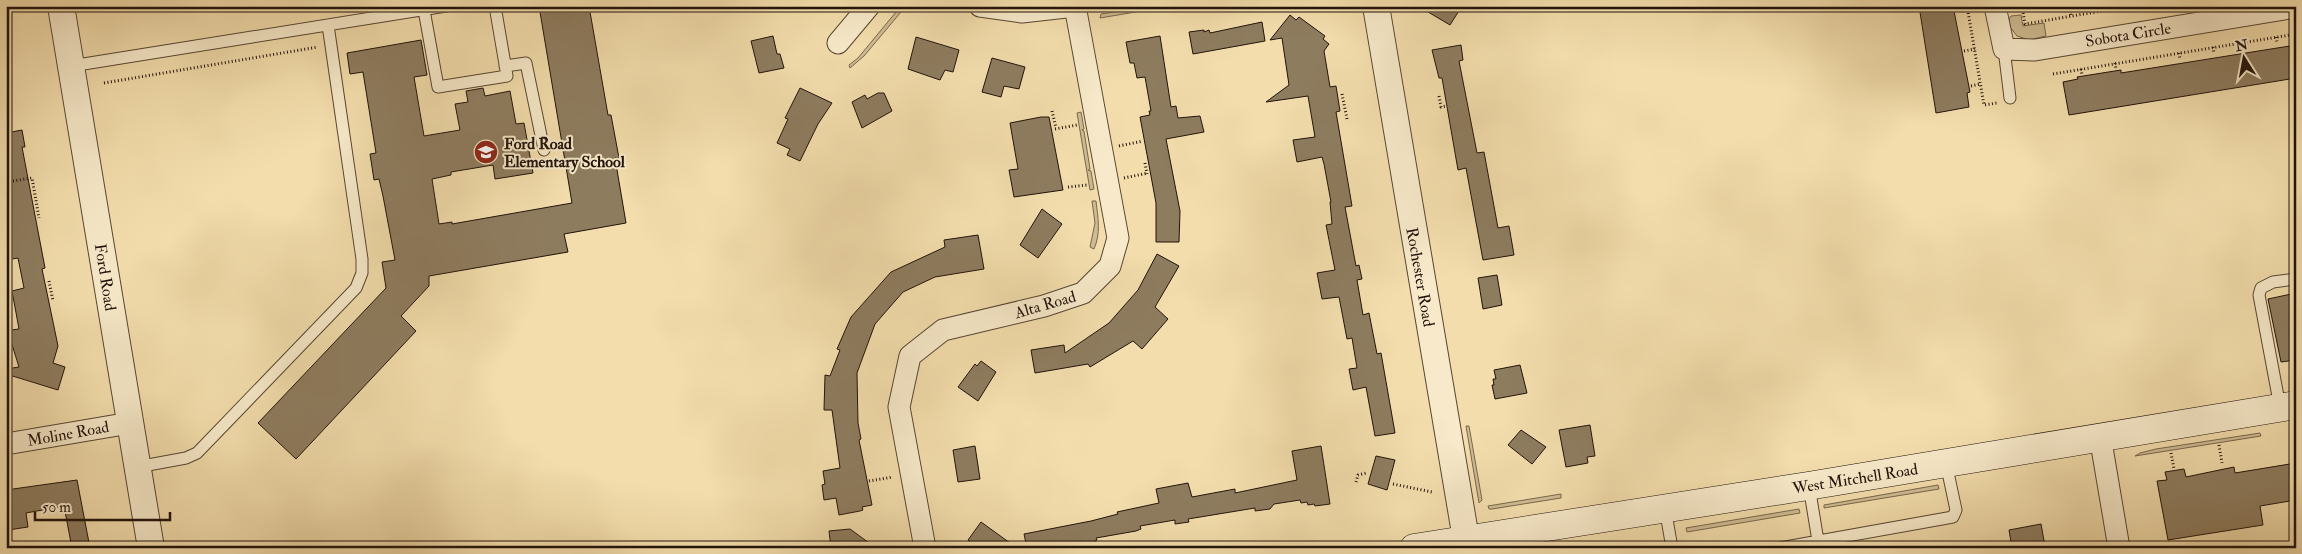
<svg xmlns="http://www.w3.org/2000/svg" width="2302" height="554" font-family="'IM FELL Double Pica',serif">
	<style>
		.green { fill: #cfbb91; stroke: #78674e }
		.building { fill: #8e7c5f; stroke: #21130b }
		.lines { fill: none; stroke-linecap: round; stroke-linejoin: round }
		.service-casing { stroke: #564633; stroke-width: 13 }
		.minor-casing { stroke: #564633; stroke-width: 23 }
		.tertiary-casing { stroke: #564633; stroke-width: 28 }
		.secondary-casing { stroke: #21130b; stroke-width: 29 }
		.path { stroke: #21130b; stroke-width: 3; stroke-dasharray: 1 2.5; stroke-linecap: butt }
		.service { stroke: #f7e9c9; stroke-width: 11 }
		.minor { stroke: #f7e9c9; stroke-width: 21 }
		.tertiary { stroke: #f7e9c9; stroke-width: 26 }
		.secondary { stroke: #f7e9c9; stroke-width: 28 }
		.labels { text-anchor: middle; stroke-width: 4; stroke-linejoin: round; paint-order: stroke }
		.street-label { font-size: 16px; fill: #21130b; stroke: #f7e9c9 }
		.poi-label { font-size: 16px; font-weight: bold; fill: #21130b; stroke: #f7e9c9; text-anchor: start }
	</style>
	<rect width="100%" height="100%" fill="#f3ddac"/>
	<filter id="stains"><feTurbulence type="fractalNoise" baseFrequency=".004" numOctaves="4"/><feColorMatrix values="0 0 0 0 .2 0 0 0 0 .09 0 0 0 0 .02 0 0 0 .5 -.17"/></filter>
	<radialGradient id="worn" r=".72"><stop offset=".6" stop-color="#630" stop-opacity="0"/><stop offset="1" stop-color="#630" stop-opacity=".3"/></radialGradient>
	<path class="green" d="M901 6H906L864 56 850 68 849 65 858 58Z
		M1151 6H1171L1100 18 1101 14Z
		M2021 15 2023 26 2044 23 2046 36 2029 40 2017 36 2010 27 2009 19 2011 16Z
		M1081 112 1084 129 1082 130 1084 131 1090 169 1088 170 1091 171 1094 189 1090 190 1077 113Z
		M1092 201H1096C1098 218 1101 233 1094 249L1090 247 1095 223Z
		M1466 426H1469L1482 500 1479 503Z
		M2260 433 2261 436 2135 456 2140 453 2156 449Z
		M1938 485 1939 489 1824 508V505Z
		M1561 494V498L1492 509H1489L1488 506Z
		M1799 509 1800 513 1687 532 1686 528Z"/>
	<path class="building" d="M539 6H589L608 115H611L619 158H615L626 223 564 234 568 252 429 276V286L401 316 416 331 296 459 258 423 386 288 382 262 395 260 383 196 379 179 374 180 370 154 376 153 363 72 350 74 347 53 421 40 427 75 414 77 424 136 460 130 455 104 468 102 466 91 483 88 485 96 510 91 516 124 524 123 533 173 495 179 493 165 451 172V175L432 179 439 224 452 222V224L572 203Z
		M1418 6H1462L1450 25Z
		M1919 6H1953L1970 92 1967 93 1969 107 1936 113Z
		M1290 15 1296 20 1299 17 1325 36 1323 39 1329 44 1324 51 1330 87 1336 86 1340 111 1336 112 1352 206 1345 207 1356 266 1359 265 1362 279 1357 280 1363 315 1369 313 1377 354 1381 353 1395 433 1375 436 1366 387 1353 390 1349 369 1357 368 1352 338 1347 339 1339 297 1322 299 1317 273 1335 270 1326 225 1332 224 1330 202H1331L1324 164 1322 157 1297 162 1293 140 1315 137 1308 96 1266 102 1289 85 1282 38 1270 40Z
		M1262 22 1265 41 1193 54 1189 32 1204 30V32L1209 30 1210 33Z
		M773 36 777 54H780L784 68 759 73 751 41Z
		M1160 36 1171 107 1176 106 1178 118 1200 116 1204 132 1166 139 1180 211 1179 242H1156V203L1140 117 1150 115 1149 111H1151L1145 77 1137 78 1134 63H1130L1126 42Z
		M916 37 959 50 953 72 945 70 940 80 908 69Z
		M1461 45 1463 60 1459 61 1477 153 1484 152 1498 228 1509 226 1514 255 1483 260 1466 168 1458 170 1442 78H1439L1432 50Z
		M2296 45V78L2069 115 2063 82 2078 79 2077 77 2121 70V73Z
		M992 58 1025 67 1019 89 1004 86 1001 97 982 92Z
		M800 88 832 103 818 124 800 161 787 155 790 149 777 143 788 119 785 118Z
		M878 93H884L892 111 862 128 852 102 865 95 867 99Z
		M1041 117H1049L1063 190 1014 197 1009 170 1018 169 1010 123Z
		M22 130 25 147H22L45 268 42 269 58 346 53 363 65 367 58 390 6 374V369L19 367 10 338 11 330 19 329 12 291 24 288 18 258 6 260V133Z
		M1042 209 1062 224 1038 258 1020 245Z
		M978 235 984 269 935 277 903 292 875 324 857 373 858 423 861 439 859 440 872 505 862 507 863 510 860 511 839 515 836 498 824 500 822 485 825 484 823 471 840 468 832 410H824L825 375 830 376 840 350 837 349 851 317 891 272 945 247 944 240Z
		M1157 254 1179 266 1155 307 1168 319 1142 349 1133 341 1090 367 1088 364 1035 373 1031 350 1064 345 1065 353 1109 323 1138 290Z
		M1497 275 1502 305 1483 309 1478 278Z
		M2296 293V360L2281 362 2268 299Z
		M981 361 996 372 978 401 958 387 975 364 977 366Z
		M1520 365 1527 393 1495 399 1492 385H1494L1493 379H1496L1494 370Z
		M1590 425 1595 456 1587 457 1588 463 1566 467 1559 430Z
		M1521 430 1546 447 1532 464 1508 445Z
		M975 446 980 479 958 482 953 450Z
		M1321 446 1330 504 1315 506 1314 504 1308 505 1307 502 1301 503 1300 500 1274 504 1270 509 1255 511V508L1188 519 1189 522 1175 524V520L1140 526 1141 529 1136 531 1096 538 1097 540 1092 543 1067 548H1027L1024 534 1091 521 1118 514 1117 512 1159 503 1156 489 1188 483 1192 497 1235 489V493L1297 480 1292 451Z
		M1376 456 1395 460 1387 490 1368 484Z
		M2296 463V500L2260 506 2263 525 2168 540 2157 481 2167 480 2165 472 2184 469 2186 477 2234 467 2235 473Z
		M77 480 90 548H72L64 506 26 513 28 527 8 530 6 490Z
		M981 522 1017 548H979L968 540Z
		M2041 524 2045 546 2012 548 2009 530Z
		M850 529 876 548H831L829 531Z"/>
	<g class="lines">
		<g class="service-casing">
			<path id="service" d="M424 10 438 87 507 76 495 6
				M2004 49 2010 98
				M71 66 446 6
				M505 66 526 63 544 150
				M2280 407 2259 295 2261 288 2273 282 2295 279
				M137 467 186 458 197 453 356 288 362 273V259L328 25
				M1809 486 1818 541
				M1665 508 1672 548
				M1780 548 1953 517 1956 510 1946 463"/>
		</g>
		<g class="minor-casing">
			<path id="minor" d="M980 6 1022 12 1075 6
				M1995 6 2004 49 2035 50 2296 7
				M838 43 869 6
				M2100 436 2119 548
				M6 444 130 423
				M925 548 899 407 910 356 943 330 1044 306 1083 293 1110 266 1118 238 1075 6"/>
		</g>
		<g class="tertiary-casing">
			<path id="tertiary" d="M61 6 151 548
				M1376 6 1466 539"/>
		</g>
		<g class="secondary-casing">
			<path id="secondary" d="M1414 548 1808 486 2296 405"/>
		</g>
		<path class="path" d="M1967 6 1984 105 1997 103
			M2022 6 2025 24 2131 6
			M2069 7 2071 16
			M2276 37 2277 42
			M6 40 10 63
			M2213 47 2214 53
			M1964 51 1975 49
			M2179 53 2180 59
			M2115 63 2116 69
			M2081 69 2082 75
			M2053 74 2296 34
			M104 83 318 47
			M1971 86 1980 84
			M1342 94 1347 119
			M1439 96 1441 107 1446 106
			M1052 111 1056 128
			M1055 129 1077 125
			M1119 146 1143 141
			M1145 163 1147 174
			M1124 178 1148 173
			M6 182 32 178 39 218
			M1068 187 1087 185
			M49 281 53 301
			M2219 445 2222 463
			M2171 453 2174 469
			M869 481 893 477
			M1356 482 1358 475 1367 473
			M1393 484 1432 492
			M973 548 974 547"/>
		<use href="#service" class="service"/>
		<use href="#minor" class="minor"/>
		<use href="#tertiary" class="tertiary"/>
		<use href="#secondary" class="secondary"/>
	</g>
	<defs>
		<g id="school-disc" transform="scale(1.25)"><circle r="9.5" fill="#8f2418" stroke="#f7e9c9"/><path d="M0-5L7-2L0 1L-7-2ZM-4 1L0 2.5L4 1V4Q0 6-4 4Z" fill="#fff"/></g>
	</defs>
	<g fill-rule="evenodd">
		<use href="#school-disc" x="486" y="152"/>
	</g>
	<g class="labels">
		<g class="street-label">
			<text transform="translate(2128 34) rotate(-9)" y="6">Sobota Circle</text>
			<text transform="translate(106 277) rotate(81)" y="6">Ford Road</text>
			<text transform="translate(1421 277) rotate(80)" y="6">Rochester Road</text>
			<text transform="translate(1045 304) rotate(-16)" y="6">Alta Road</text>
			<text transform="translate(68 433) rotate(-10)" y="6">Moline Road</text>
			<text transform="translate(1855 478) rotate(-9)" y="6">West Mitchell Road</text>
		</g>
		<g class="poi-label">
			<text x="504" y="149">Ford Road<tspan x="504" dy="18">Elementary School</tspan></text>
		</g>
	</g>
	<rect width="2302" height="554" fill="none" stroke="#f3ddac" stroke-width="25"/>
	<rect x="8" y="8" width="2287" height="539" fill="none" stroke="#21130b" stroke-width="2.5"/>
	<rect x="12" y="12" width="2277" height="529" fill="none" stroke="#21130b"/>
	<g transform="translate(2244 58) rotate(349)" stroke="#f7e9c9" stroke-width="4" paint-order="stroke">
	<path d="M0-4L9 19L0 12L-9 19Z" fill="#21130b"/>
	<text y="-8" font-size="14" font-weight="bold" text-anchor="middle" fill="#21130b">N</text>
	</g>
	<path d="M35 512v8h135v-8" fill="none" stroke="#21130b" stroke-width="2.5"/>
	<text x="42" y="512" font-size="15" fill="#21130b" stroke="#f7e9c9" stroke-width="4" paint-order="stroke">50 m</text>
	<rect width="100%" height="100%" filter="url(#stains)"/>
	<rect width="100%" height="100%" fill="url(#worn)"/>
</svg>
